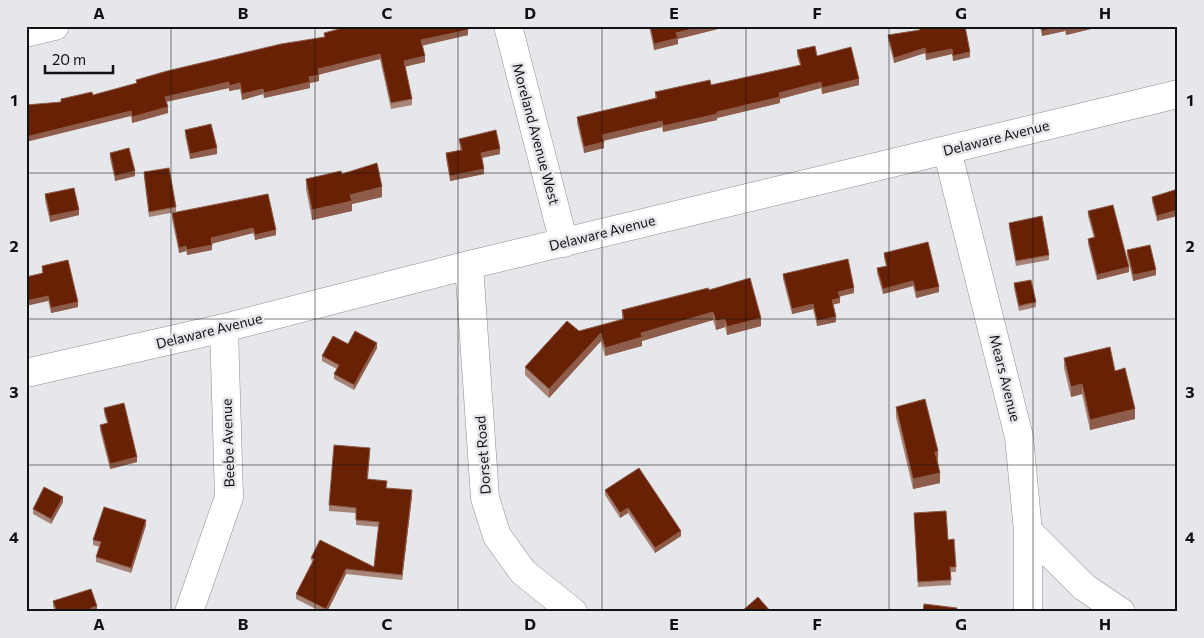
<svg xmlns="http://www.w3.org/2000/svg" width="1204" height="638" font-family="Commissioner,sans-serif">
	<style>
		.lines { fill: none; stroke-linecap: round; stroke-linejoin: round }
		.minor-casing { stroke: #8c8d8f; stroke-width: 29 }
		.minor { stroke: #fff; stroke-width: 28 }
		.wall { fill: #a78478 }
		.shaded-wall { fill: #8e5c4a }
		.building { fill: #692106; stroke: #8e5c4a }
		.grid { fill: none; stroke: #111213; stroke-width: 1; stroke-opacity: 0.55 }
		.labels { text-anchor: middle; stroke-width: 5; stroke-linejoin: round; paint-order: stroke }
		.street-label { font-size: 14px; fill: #111213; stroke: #e5e7ea }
		.neatline { fill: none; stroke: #111213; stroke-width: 2 }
		.grid-label { font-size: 16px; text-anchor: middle; font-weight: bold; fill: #111213 }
	</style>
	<rect width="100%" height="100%" fill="#e5e7ea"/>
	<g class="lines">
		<g class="minor-casing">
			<path id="minor" d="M508 26 564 243
				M26 33 55 26
				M947 150 1019 437 1028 531V612
				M469 265 485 498 497 536 523 572 573 612
				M26 373 224 328 469 265 1178 94
				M1028 531 1084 587 1121 612
				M189 612 229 497 224 328"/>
		</g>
		<use href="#minor" class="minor"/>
	</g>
	<path class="wall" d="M649 26H730L678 39V44L654 50Z
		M1040 26H1091V29L1066 35 1065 31 1042 36Z
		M919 27 970 57 953 61 952 54 926 60 925 53 894 63 888 40V35L919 30Z
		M324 33 468 35 422 45 425 62 405 66 412 99V105L391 109 380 59 319 74V81L310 83V88L264 98 263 94 242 100 240 89 229 91V88L166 102 168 113 132 123 131 116 61 102V99L93 95 136 84V80L324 37Z
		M797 50 817 56 859 85 822 94 821 88 780 99V103L717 118V120L663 132 662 127 603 141 604 148 584 153 577 123V117L655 98V92L711 85 800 65 797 56Z
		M185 130 217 154 190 159 185 135Z
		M459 139 500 154 482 158 484 174 450 181 446 158V153L460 150Z
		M110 153 135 176 115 181 110 158Z
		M144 172 176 207V212L149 217 144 177Z
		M342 174 382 197 352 204V211L312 220 306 189V179Z
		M1178 189 1157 221 1152 202V197Z
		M45 194 79 215 50 222 45 200Z
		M1088 211 1129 272 1097 280 1088 244V239L1094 238 1088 216Z
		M172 213 276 235 255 240 253 233 212 243V250L187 255 186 251 179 253 172 219Z
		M1009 223 1049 255V260L1016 266 1009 228Z
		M1127 250 1156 275 1133 281 1127 255Z
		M884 253 939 292 916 298 913 286 883 294 877 273V268L886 266 884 258Z
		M42 266 78 307 51 313 42 273Z
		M783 274 854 293 839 296 840 303 833 304 836 322 817 326 813 309 792 314 783 279Z
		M1014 283 1036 302V307L1019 311 1014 288Z
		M709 290 761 326 727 335 725 327 716 330 713 320 642 341V346L605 356 601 341 549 398 525 375V367L579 331 622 319V310Z
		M348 344 377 348 354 390 334 379V374L337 369 322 361V356Z
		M1064 358 1115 371 1135 419 1090 430 1082 394 1071 397 1064 368Z
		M896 407 938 461 940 483 913 489 896 417Z
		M104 408 137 462 110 469 100 430V425L107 423 104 413Z
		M370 453 368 479 386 488 412 496 402 580 346 574 327 612H322L296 599V594L312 563 311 558 374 567 379 527 356 525V513L329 511V505Z
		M605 490 681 536 655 553 628 513 620 518 605 495Z
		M63 502 51 524 33 514V509Z
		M914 518 948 540 956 567V572H950L951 585 918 587Z
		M146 525 131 573 96 562V557L100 547 93 545V540Z
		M53 601 97 611 55 612 53 606Z"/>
	<path class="shaded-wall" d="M705 26H730L678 39V44L654 50V44L676 33Z
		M1065 26V31L1042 36V31Z
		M1081 26H1091V29L1066 35V30Z
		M468 30V35L421 46V40Z
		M925 48V53L894 63V58Z
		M952 49V54L926 60V54Z
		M970 52V57L953 61V56Z
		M380 54V59L318 75V69Z
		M425 56V62L404 67V61Z
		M319 75V81L310 83V88L264 98V93L309 77Z
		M859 79V85L822 94V88Z
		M229 82V88L165 102V97Z
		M821 82V88L780 99V103L717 118V120L663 132V126L717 112 779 93Z
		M240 83V89L229 91V86Z
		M263 89V94L242 100V94Z
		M168 107V113L132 123V117Z
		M131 111V116L26 142V137Z
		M662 121V127L602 141V135Z
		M604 142V148L584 153V147Z
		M217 148V154L190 159V154Z
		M500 149V154L481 158V153Z
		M484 169V174L450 181V176Z
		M135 171V176L115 181V176Z
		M382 187V197L352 204V211L312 220V210L350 195Z
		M79 210V215L50 222V216Z
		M1178 210V216L1157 221V216Z
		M253 228V233L211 244V238Z
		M276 230V235L255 240V235Z
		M212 245V250L187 255V250Z
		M186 246V251L179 253V248Z
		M1129 267V272L1097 280V275Z
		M1156 270V275L1133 281V275Z
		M913 281V286L883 294V289Z
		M939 287V292L916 298V292Z
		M854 288V293L838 297V292Z
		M48 296V301L26 306V301Z
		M840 298V303L832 305V300Z
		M78 302V307L51 313V308Z
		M813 304V309L792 314V309Z
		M713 312V320L642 341V346L605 356V348L641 333Z
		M836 317V322L817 326V321Z
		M761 318V326L727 335V327Z
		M725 319V327L716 330V321Z
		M601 333V341L549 398V389Z
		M377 343V348L354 390V385Z
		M1082 384V394L1071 397V387Z
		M1135 409V419L1090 430V420Z
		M938 451V461L935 462V452Z
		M137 457V462L110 469V464Z
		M940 473V483L913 489V479Z
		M412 490V496L402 580V575Z
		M63 497V502L51 524V519Z
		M628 508V513L620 518V513Z
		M146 520V525L131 573V568Z
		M681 531V536L655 553V548Z
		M346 569V574L327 612H326V609Z
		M97 606V611L89 612 91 608Z"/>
	<path class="building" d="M350 26H467L468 30 421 40 425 56 404 61 412 99 391 103 380 54 318 69 319 75 309 77 310 82 264 93 263 89 242 94 240 83 229 86V82L165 97 168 107 132 117 131 111 26 137V105L61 102V99L92 92 93 95 137 83 136 80 167 71 281 44 325 37 324 33Z
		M650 26H705L676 33 678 38 654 44Z
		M923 26H965L970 52 953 56 952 49 926 54 925 48 894 58 888 35 920 30 919 27Z
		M1041 26H1064L1042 31Z
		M1065 26H1081L1066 30Z
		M815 46 817 56 851 47 859 79 822 88 821 82 779 93 780 97 717 112V114L663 126 662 121 602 135 604 142 584 147 577 117 657 98 655 92 710 80 711 85 801 65 797 50Z
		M211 124 217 148 190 154 185 130Z
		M496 130 500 149 481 153 484 169 450 176 446 153 462 150 459 139Z
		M129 148 135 171 115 176 110 153Z
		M377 163 382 187 350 195 352 201 312 210 306 179 341 171 342 174Z
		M169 168 176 207 149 212 144 172Z
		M74 188 79 210 50 216 45 194Z
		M1178 189V210L1157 216 1152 197Z
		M268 194 276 230 255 235 253 228 211 238 212 245 187 250 186 246 179 248 172 213Z
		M1113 205 1129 267 1097 275 1088 239 1095 237 1088 211Z
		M1042 216 1049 255 1016 261 1009 223Z
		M928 242 939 287 916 292 913 281 883 289 877 268 887 266 884 253Z
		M1150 245 1156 270 1133 275 1127 250Z
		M848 259 854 288 838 292 840 298 832 300 836 317 817 321 813 304 792 309 783 274Z
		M68 260 78 302 51 308 48 296 26 301V277L43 273 42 266Z
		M750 278 761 318 727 327 725 319 716 321 713 312 641 333 642 337 605 348 601 333 549 389 525 367 567 321 579 331 624 319 622 310 708 288 709 290Z
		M1031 280 1036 302 1019 306 1014 283Z
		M355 331 377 343 354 385 334 374 339 365 322 356 333 336 348 344Z
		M1110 347 1115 371 1125 368 1135 409 1090 420 1082 384 1071 387 1064 358Z
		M925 399 938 451 935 452 940 473 913 479 896 407Z
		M124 403 137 457 110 464 100 425 108 423 104 408Z
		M334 445 370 448 367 479 387 481 386 488 412 490 402 575 346 569 326 609 296 594 314 559 311 558 320 540 374 567 379 522 356 520V508L329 505Z
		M639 468 681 531 655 548 628 508 620 513 605 490Z
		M44 487 63 497 51 519 33 509Z
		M104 507 146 520 131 568 96 557 101 542 93 540Z
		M946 511 948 540 954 539 956 567H950L951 580 918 582 914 513Z
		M91 589 97 606 91 608 89 612H57L53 601Z
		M758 597 771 612H741Z
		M924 604 957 608 956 612H923Z"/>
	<path class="grid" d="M171 26V612M315 26V612M458 26V612M602 26V612M746 26V612M889 26V612M1033 26V612M26 173H1178M26 319H1178M26 465H1178"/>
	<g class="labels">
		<g class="street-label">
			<text transform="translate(536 134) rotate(75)" y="5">Moreland Avenue West</text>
			<text transform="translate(996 138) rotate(-14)" y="5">Delaware Avenue</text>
			<text transform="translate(602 233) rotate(-14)" y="5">Delaware Avenue</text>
			<text transform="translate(209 331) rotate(-14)" y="5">Delaware Avenue</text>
			<text transform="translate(1005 378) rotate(76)" y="5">Mears Avenue</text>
			<text transform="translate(228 443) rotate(-92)" y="5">Beebe Avenue</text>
			<text transform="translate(483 455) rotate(-94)" y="5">Dorset Road</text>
		</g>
	</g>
	<rect width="1204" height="638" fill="none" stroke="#e5e7ea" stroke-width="55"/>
	<path d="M45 65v8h68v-8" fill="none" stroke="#111213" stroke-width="2.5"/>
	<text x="52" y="65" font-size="15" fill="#111213" stroke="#e5e7ea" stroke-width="4" paint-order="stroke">20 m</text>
	<rect x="28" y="28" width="1148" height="582" class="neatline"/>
	<g class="grid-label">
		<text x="99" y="19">A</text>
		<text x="243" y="19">B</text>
		<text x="387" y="19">C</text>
		<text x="530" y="19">D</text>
		<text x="674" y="19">E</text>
		<text x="817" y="19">F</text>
		<text x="961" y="19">G</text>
		<text x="1105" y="19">H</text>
		<text x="14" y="106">1</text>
		<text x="1190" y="106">1</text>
		<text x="14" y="252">2</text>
		<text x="1190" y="252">2</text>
		<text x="14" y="398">3</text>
		<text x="1190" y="398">3</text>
		<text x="14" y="543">4</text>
		<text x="1190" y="543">4</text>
		<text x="99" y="630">A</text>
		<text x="243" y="630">B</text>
		<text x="387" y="630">C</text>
		<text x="530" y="630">D</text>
		<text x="674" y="630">E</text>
		<text x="817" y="630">F</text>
		<text x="961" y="630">G</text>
		<text x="1105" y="630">H</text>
	</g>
</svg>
